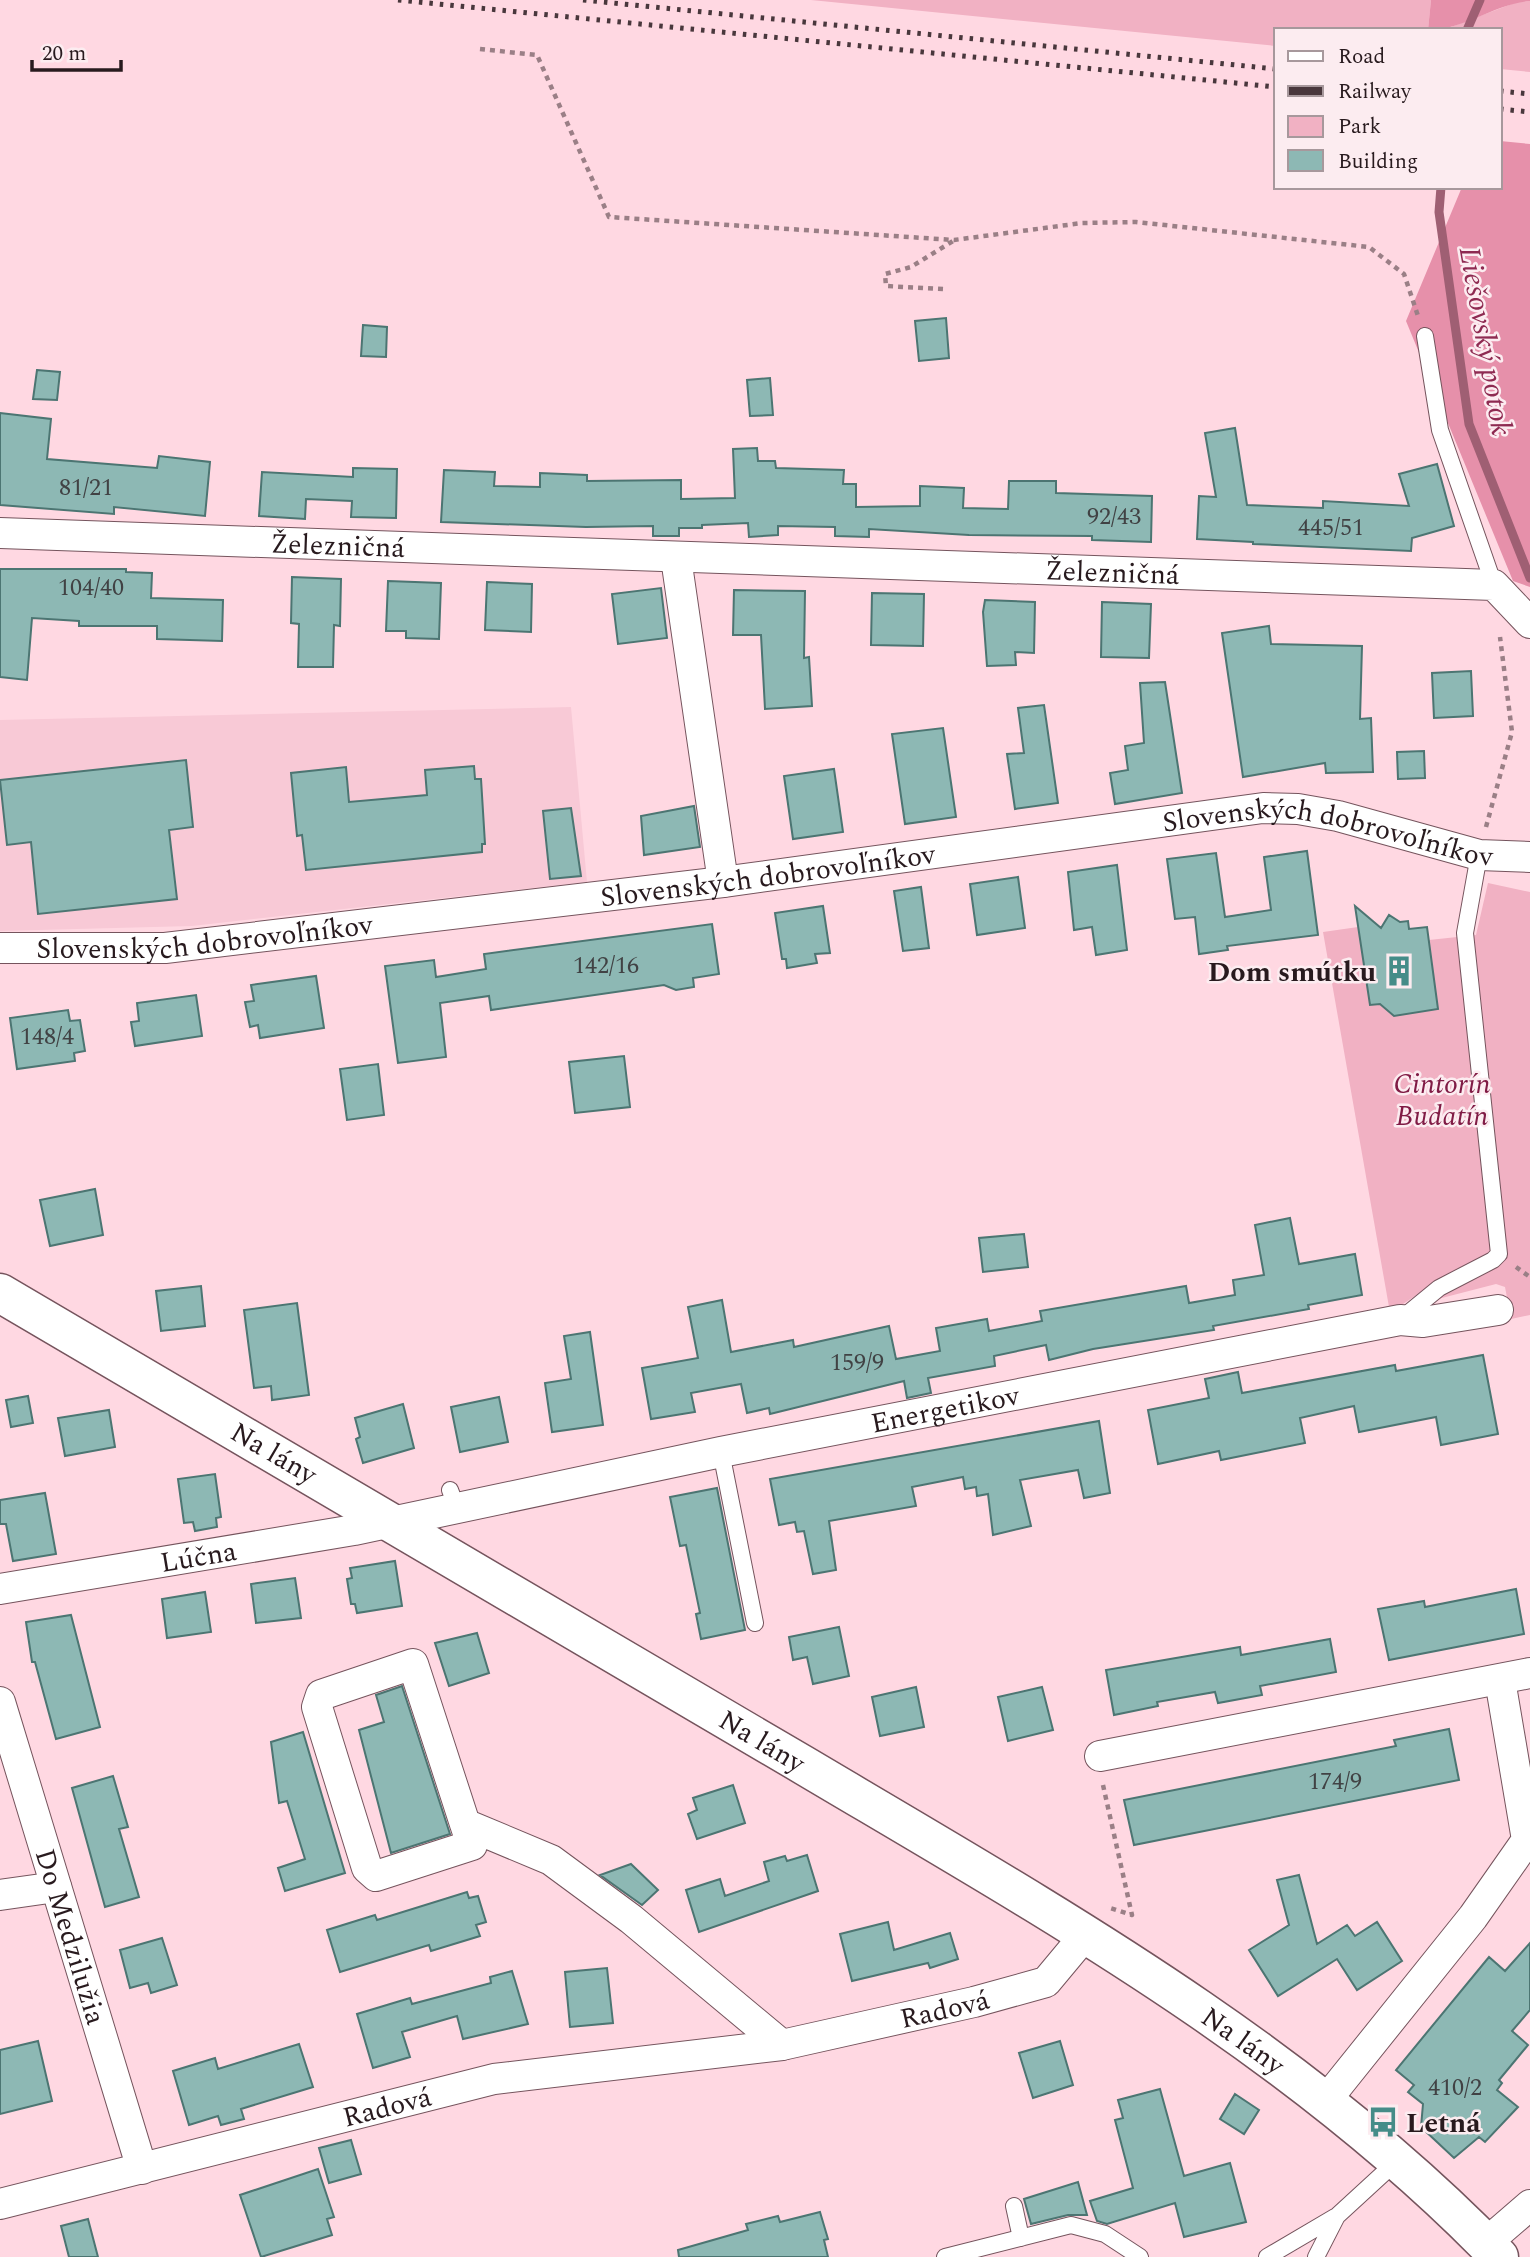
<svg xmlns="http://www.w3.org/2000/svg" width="1530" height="2257" font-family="Spectral,serif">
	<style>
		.built { fill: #f8c9d6 }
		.green { fill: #f1b1c3 }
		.forest { fill: #e690aa }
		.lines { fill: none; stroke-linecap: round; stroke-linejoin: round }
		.stream { stroke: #9f5f73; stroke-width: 9 }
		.building { fill: #8db8b4; stroke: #4c7572; stroke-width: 2 }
		.service-casing { stroke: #75545d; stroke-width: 18 }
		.minor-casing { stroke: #75545d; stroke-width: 32 }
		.tertiary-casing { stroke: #75545d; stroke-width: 41 }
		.path { stroke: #9a7f86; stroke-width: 4.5; stroke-dasharray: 5 5; stroke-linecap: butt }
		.service { stroke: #fff; stroke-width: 16 }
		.minor { stroke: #fff; stroke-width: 30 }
		.tertiary { stroke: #fff; stroke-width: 38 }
		.rail { stroke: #49373c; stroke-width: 5; stroke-dasharray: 3.5 7; stroke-linecap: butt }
		.labels { text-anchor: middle; stroke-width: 5; stroke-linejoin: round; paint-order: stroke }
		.number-label { font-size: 24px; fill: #414244 }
		.street-label { font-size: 28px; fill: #281a1e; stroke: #fcecf0 }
		.poi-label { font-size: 28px; font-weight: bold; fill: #281a1e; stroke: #fcecf0; text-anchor: end }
		.park-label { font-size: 28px; font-style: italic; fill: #801b45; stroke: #fcecf0 }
		.water-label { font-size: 30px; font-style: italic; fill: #8e2a51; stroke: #fcecf0 }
	</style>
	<rect width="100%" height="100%" fill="#ffd8e2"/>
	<path class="built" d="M571 707 587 882 192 926 0 931V720Z"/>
	<path class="green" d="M811 0H1431L1428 30H1276V46Z
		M1530 1V72L1500 69V30H1443L1517 2Z
		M1488 883 1530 892V1315L1511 1319 1505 1287 1496 1284 1434 1300 1427 1288 1403 1304 1389 1307 1323 932 1358 927 1370 1005 1380 1001 1395 1016 1403 1007 1410 1013 1438 1009 1429 940 1476 935Z"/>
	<path class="forest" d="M1431 0H1530V1C1494 4 1464 30 1428 30Z
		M1500 141 1530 144V587L1513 581 1406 321 1462 187H1500Z"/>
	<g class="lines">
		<path class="stream" d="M1467 30 1480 0
			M1441 187 1439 212 1469 424 1530 578"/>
	</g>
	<path class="building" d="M946 318 949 358 919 361 915 321Z
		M363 325 387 327 386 357 361 356Z
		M37 370 60 372 57 400 33 399Z
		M770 378 773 415 750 416 747 380Z
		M0 413 51 419 47 459 157 468 159 456 210 462 205 516 114 507V514L0 505Z
		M1235 428 1247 505 1323 508V501L1409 506 1399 474 1437 464 1454 526 1412 538 1411 551 1253 544V542L1197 539 1199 496 1216 497 1205 433Z
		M757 448 758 461H775L776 468 844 470 843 484H856V507L920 506V486L964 488 963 508 1008 509 1009 481H1056V493L1152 496 1151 542 1092 540V536L969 535 869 529V537L835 536V527L778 526V535L749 537 748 523 702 525V528H679V536H653V526L586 527 441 522 444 470 495 472 494 486 540 487V473L587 475V481L681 480V499L735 498 733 449Z
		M353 468 397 469 396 518 351 517 352 501 306 499 305 519 259 516 262 472 353 477Z
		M0 569H126V572L152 573 151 598 223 600 222 641 157 639V626H79V621L32 618 27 680 0 677Z
		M292 577 341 579 340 626 334 625 333 667H298L299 624 291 623Z
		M388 581 441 583 439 639 406 638V631H386Z
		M487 582 532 584 531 632 485 630Z
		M661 588 667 638 618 644 612 594Z
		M734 590 805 591 804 658 809 657 812 706 765 709 761 635H733Z
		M872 593 924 594 923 646 871 645Z
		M985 600 1035 602 1034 653 1015 652 1016 665 987 666 983 612Z
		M1102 602 1151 604 1149 658 1101 657Z
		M1269 626 1271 644 1362 646 1360 719 1371 718 1373 772 1326 773 1325 763 1243 777 1222 633Z
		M1471 671 1473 716 1434 718 1432 673Z
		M1165 682 1182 793 1115 804 1110 773 1128 770 1125 746 1144 743 1140 683Z
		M1044 705 1058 803 1015 809 1007 754 1024 753 1018 708Z
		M943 728 956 817 905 824 892 734Z
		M1424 751 1425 778 1398 779 1397 752Z
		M186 760 193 827 169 830 177 899 38 914 31 842 7 845 0 780Z
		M474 766 475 779H481L485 844H482V852L306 870 302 835 297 836 291 773 346 767 349 802 427 795 425 770Z
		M834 769 843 832 793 839 784 776Z
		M694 806 700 847 644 855 641 816Z
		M571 808 581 876 550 879 543 811Z
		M1307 851 1318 935 1227 946 1228 950 1199 954 1195 917 1175 919 1167 859 1216 853 1225 917 1271 910 1264 857Z
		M1117 865 1127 950 1096 955 1092 927 1074 930 1068 872Z
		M1018 877 1025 928 977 935 970 884Z
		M921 887 929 948 903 951 894 891Z
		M823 906 830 953 815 954 817 963 787 968 786 959H782L775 913Z
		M1355 906 1381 928 1389 915 1400 922 1408 921 1409 929 1427 927 1438 1009 1394 1016 1380 1004 1370 1005Z
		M712 924 719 974 693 978 694 987 676 990 664 985 491 1010 489 996 440 1003 446 1057 398 1063 385 966 434 960 436 977 486 969 484 954Z
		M316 976 324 1028 260 1038 258 1025 250 1027 245 1002 254 1001 251 985Z
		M196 995 202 1036 135 1046 131 1022 139 1021 137 1003Z
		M68 1010 70 1021 80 1020 85 1051 74 1053 75 1061 17 1069 10 1018Z
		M624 1056 630 1107 575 1113 569 1062Z
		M378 1064 384 1115 347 1120 340 1069Z
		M95 1189 103 1235 50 1246 40 1200Z
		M1290 1218 1299 1264 1355 1254 1362 1295 1308 1305 1309 1309 1213 1326 1214 1330 1093 1349 1049 1360 1046 1345 994 1356 995 1366 928 1378 931 1393 907 1398 904 1381 770 1414 769 1408 747 1413 741 1384 691 1393 695 1412 651 1419 642 1368 698 1358 688 1307 722 1300 731 1352 793 1340 794 1347 889 1326 896 1359 940 1351 936 1328 987 1319 989 1331 1042 1321 1040 1311 1186 1286 1189 1303 1235 1295 1233 1280 1264 1275 1255 1225Z
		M1024 1234 1028 1267 983 1272 979 1238Z
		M201 1286 205 1326 161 1331 156 1291Z
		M297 1303 309 1395 272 1400 271 1386 254 1388 244 1310Z
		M590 1332 603 1425 552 1432 545 1383 571 1379 564 1336Z
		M1483 1355 1498 1434 1441 1445 1436 1417 1359 1432 1354 1406 1300 1418 1305 1443 1221 1460 1219 1451 1158 1464 1148 1410 1209 1398 1205 1379 1238 1372 1242 1393 1395 1365 1396 1371Z
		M28 1396 33 1423 11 1427 6 1400Z
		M499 1397 508 1442 460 1452 451 1407Z
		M403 1404 414 1448 363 1463 356 1439 360 1437 355 1418Z
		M109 1410 115 1447 65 1456 58 1418Z
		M1099 1421 1110 1493 1084 1498 1078 1470 1020 1480 1031 1526 993 1535 988 1494 977 1496 976 1487 965 1489 963 1477 912 1487 916 1506 829 1521 836 1570 813 1574 804 1531 797 1532 795 1522 779 1525 770 1479Z
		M215 1474 221 1517 216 1518 217 1527 195 1531 193 1522 184 1523 178 1479Z
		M717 1488 745 1630 701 1639 696 1614 700 1613 686 1545 680 1546 670 1497Z
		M45 1493 56 1554 13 1561 6 1524H0V1500Z
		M395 1561 402 1606 357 1613 355 1604H351L347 1579 352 1578 350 1568Z
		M295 1578 301 1618 256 1623 251 1584Z
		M1516 1589 1524 1634 1389 1660 1378 1609 1424 1601 1425 1607Z
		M205 1592 211 1632 167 1638 162 1599Z
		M71 1615 100 1727 56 1739 35 1662H32L26 1622Z
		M839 1627 849 1676 813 1684 807 1657 793 1660 789 1637Z
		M477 1633 489 1673 449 1686 435 1643Z
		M1330 1639 1336 1672 1260 1686 1262 1695 1218 1703 1215 1692 1157 1702 1158 1706 1114 1715 1106 1670 1240 1647 1241 1655Z
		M402 1686 450 1834 391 1853 359 1730 384 1722 376 1695Z
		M916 1687 924 1727 880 1736 872 1697Z
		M1042 1687 1053 1730 1008 1741 998 1697Z
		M1449 1729 1459 1780 1134 1845 1124 1800 1396 1746 1394 1740Z
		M303 1732 345 1873 285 1891 278 1868 305 1859 287 1801 279 1803 271 1742Z
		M113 1776 128 1827 119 1829 139 1897 105 1907 72 1788Z
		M733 1785 745 1823 697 1839 688 1814 697 1810 693 1798Z
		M807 1855 818 1891 699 1932 686 1890 720 1879 725 1896 769 1881 764 1862 785 1856 787 1861Z
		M631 1864 658 1890 642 1905 600 1875Z
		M1299 1875 1317 1944 1347 1925 1355 1936 1377 1922 1402 1961 1357 1990 1337 1959 1278 1996 1249 1950 1289 1925 1277 1880Z
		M467 1892 469 1898 478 1896 486 1922 476 1925 480 1936 431 1951 429 1945 340 1972 327 1930 375 1915 377 1920Z
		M888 1922 894 1950 950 1933 958 1959 930 1968 928 1963 852 1981 840 1934Z
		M162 1938 177 1985 151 1993 148 1983 130 1988 120 1950Z
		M1530 1943V2010L1512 2031 1528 2045 1499 2080 1502 2083 1497 2090 1518 2107 1485 2142 1479 2137 1454 2158 1421 2127 1423 2104 1408 2092 1414 2085 1396 2070 1489 1957 1505 1971Z
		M607 1968 613 2023 570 2027 565 1972Z
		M512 1971 528 2024 463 2039 457 2016 402 2032 410 2057 373 2068 357 2014 410 1998 412 2004 491 1983 490 1977Z
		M38 2041 52 2101 0 2114V2050Z
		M1060 2041 1073 2085 1033 2098 1019 2053Z
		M299 2044 313 2087 241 2109 244 2119 221 2125 218 2116 189 2125 173 2071 215 2058 218 2069Z
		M1160 2089 1184 2176 1230 2163 1246 2222 1184 2237 1175 2203 1107 2224 1097 2221 1090 2201 1133 2188 1115 2120 1123 2118 1118 2100Z
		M1235 2094 1259 2110 1244 2134 1220 2119Z
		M351 2140 361 2174 329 2183 319 2148Z
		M318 2169 334 2217 327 2219 332 2235 261 2257 240 2195Z
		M1078 2182 1087 2215H1068L1031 2224 1024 2199Z
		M820 2212 828 2239 824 2240 828 2257H679L678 2250 748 2230 746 2224 778 2216 780 2222Z
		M88 2219 98 2257H69L61 2226Z"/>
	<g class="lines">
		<g class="service-casing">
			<path id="service" d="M1425 336 1440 430 1494 585
				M1400 1320 1439 1288 1493 1260 1499 1254 1465 933 1479 855
				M721 1452 755 1623
				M450 1490 456 1506
				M1014 2206 1021 2238
				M945 2257 1071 2225 1105 2234 1140 2257
				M1267 2257 1335 2217
				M1316 2257 1337 2216 1398 2160"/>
		</g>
		<g class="minor-casing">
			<g id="minor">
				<path id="s1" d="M0 533 1494 585 1530 623"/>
				<path d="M676 558 723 882"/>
				<path id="s2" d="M0 948H165L723 882 1263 808 1298 809 1338 816 1479 855 1530 857"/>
				<path id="s3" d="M0 1589 354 1530 721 1452 1400 1320 1423 1322 1498 1310"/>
				<path id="s4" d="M0 1702 142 2169"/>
				<path d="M1100 1756 1530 1673"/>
				<path d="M465 1824 472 1845 376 1876 367 1868 317 1707 321 1695 413 1664 465 1824 551 1860 631 1919 782 2045"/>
				<path d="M0 1895 56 1887"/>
				<path d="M1327 2099 1473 1917 1527 1840 1500 1680"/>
				<path id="s5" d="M0 2204 494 2079 782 2045 974 2002 1046 1982 1086 1934"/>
				<path d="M1486 2243 1530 2205"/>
			</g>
		</g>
		<g class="tertiary-casing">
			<g id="tertiary">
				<path id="s6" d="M0 1293C270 1449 538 1607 805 1766 1051 1912 1299 2050 1499 2257"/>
			</g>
		</g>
		<path class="path" d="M480 49 537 55 609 217 954 240 1082 223 1136 222 1369 247 1404 274 1418 316
			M943 289 886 286 885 274 911 267 953 241
			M1486 827 1512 732 1500 637
			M1516 1267 1530 1277
			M1103 1785 1132 1915 1110 1908"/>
		<use href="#service" class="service"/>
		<use href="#minor" class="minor"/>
		<use href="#tertiary" class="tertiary"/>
		<path class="rail" d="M398 0 1276 87
			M583 0 1276 69
			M1500 91 1530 94
			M1500 109 1530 112"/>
	</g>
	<defs>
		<g id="building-bare" transform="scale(2.415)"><path d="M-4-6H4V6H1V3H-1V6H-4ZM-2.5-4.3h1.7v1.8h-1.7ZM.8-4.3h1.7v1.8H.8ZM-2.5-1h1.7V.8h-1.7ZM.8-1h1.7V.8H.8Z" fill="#458c88" stroke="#fcecf0" stroke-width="2.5" paint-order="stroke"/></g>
		<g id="bus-bare" transform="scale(2.415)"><path d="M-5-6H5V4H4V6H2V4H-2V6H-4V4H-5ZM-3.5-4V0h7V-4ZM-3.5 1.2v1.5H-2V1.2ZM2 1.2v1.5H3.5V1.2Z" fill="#458c88" stroke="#fcecf0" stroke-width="2.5" paint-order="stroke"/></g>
	</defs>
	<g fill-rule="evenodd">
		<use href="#building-bare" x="1399" y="971"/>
		<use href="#bus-bare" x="1383" y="2122"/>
	</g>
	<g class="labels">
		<g class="number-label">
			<text x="86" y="495">81/21</text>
			<text x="1114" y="524">92/43</text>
			<text x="1331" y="535">445/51</text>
			<text x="91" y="595">104/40</text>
			<text x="606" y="973">142/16</text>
			<text x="47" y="1044">148/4</text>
			<text x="857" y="1370">159/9</text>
			<text x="1335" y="1789">174/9</text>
			<text x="1455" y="2095">410/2</text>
		</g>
		<g class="street-label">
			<text dy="10" stroke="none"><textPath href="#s1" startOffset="338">Železničná</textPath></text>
			<text dy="10" stroke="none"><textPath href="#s1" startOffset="1113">Železničná</textPath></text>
			<text dy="10" stroke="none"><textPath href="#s2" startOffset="1339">Slovenských dobrovoľníkov</textPath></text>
			<text dy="10" stroke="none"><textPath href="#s2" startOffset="772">Slovenských dobrovoľníkov</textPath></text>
			<text dy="10" stroke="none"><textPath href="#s2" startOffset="205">Slovenských dobrovoľníkov</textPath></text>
			<text dy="10" stroke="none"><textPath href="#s3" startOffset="962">Energetikov</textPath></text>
			<text dy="10" stroke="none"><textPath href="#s6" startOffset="317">Na lány</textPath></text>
			<text dy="10" stroke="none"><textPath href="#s3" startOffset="201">Lúčna</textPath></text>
			<text dy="10" stroke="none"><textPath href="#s6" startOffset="884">Na lány</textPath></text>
			<text dy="10" stroke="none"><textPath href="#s4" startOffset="245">Do Medzilužia</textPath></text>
			<text dy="10" stroke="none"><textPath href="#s5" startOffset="966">Radová</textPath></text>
			<text dy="10" stroke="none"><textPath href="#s6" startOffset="1451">Na lány</textPath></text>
			<text dy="10" stroke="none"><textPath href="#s5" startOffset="399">Radová</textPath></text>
		</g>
		<g class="poi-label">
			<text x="1376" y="981">Dom smútku</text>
			<text x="1406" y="2132" text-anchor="start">Letná</text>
		</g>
		<g class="park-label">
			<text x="1442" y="1093">Cintorín<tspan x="1442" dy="32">Budatín</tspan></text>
		</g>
		<g class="water-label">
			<text transform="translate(1486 341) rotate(80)" y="10">Liešovský potok</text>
		</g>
	</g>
	<rect x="1274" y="28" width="228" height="161" fill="#fcecf0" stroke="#a7989c" stroke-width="2"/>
	<rect x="1288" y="51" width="35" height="10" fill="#ffffff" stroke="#a7989c" stroke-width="2"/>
	<text x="1338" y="63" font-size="21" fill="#281a1e">Road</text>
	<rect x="1288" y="86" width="35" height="10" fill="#49373c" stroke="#a7989c" stroke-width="2"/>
	<text x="1338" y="98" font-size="21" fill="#281a1e">Railway</text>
	<rect x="1288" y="116" width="35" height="21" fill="#f1b1c3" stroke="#a7989c" stroke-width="2"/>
	<text x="1338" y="133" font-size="21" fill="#281a1e">Park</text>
	<rect x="1288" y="150" width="35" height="21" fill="#8db8b4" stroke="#a7989c" stroke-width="2"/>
	<text x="1338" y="168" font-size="21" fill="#281a1e">Building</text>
	<path d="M32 60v10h89v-10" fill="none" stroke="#281a1e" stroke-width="3.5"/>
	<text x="42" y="60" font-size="21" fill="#281a1e" stroke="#fcecf0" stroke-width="5" paint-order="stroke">20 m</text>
</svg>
